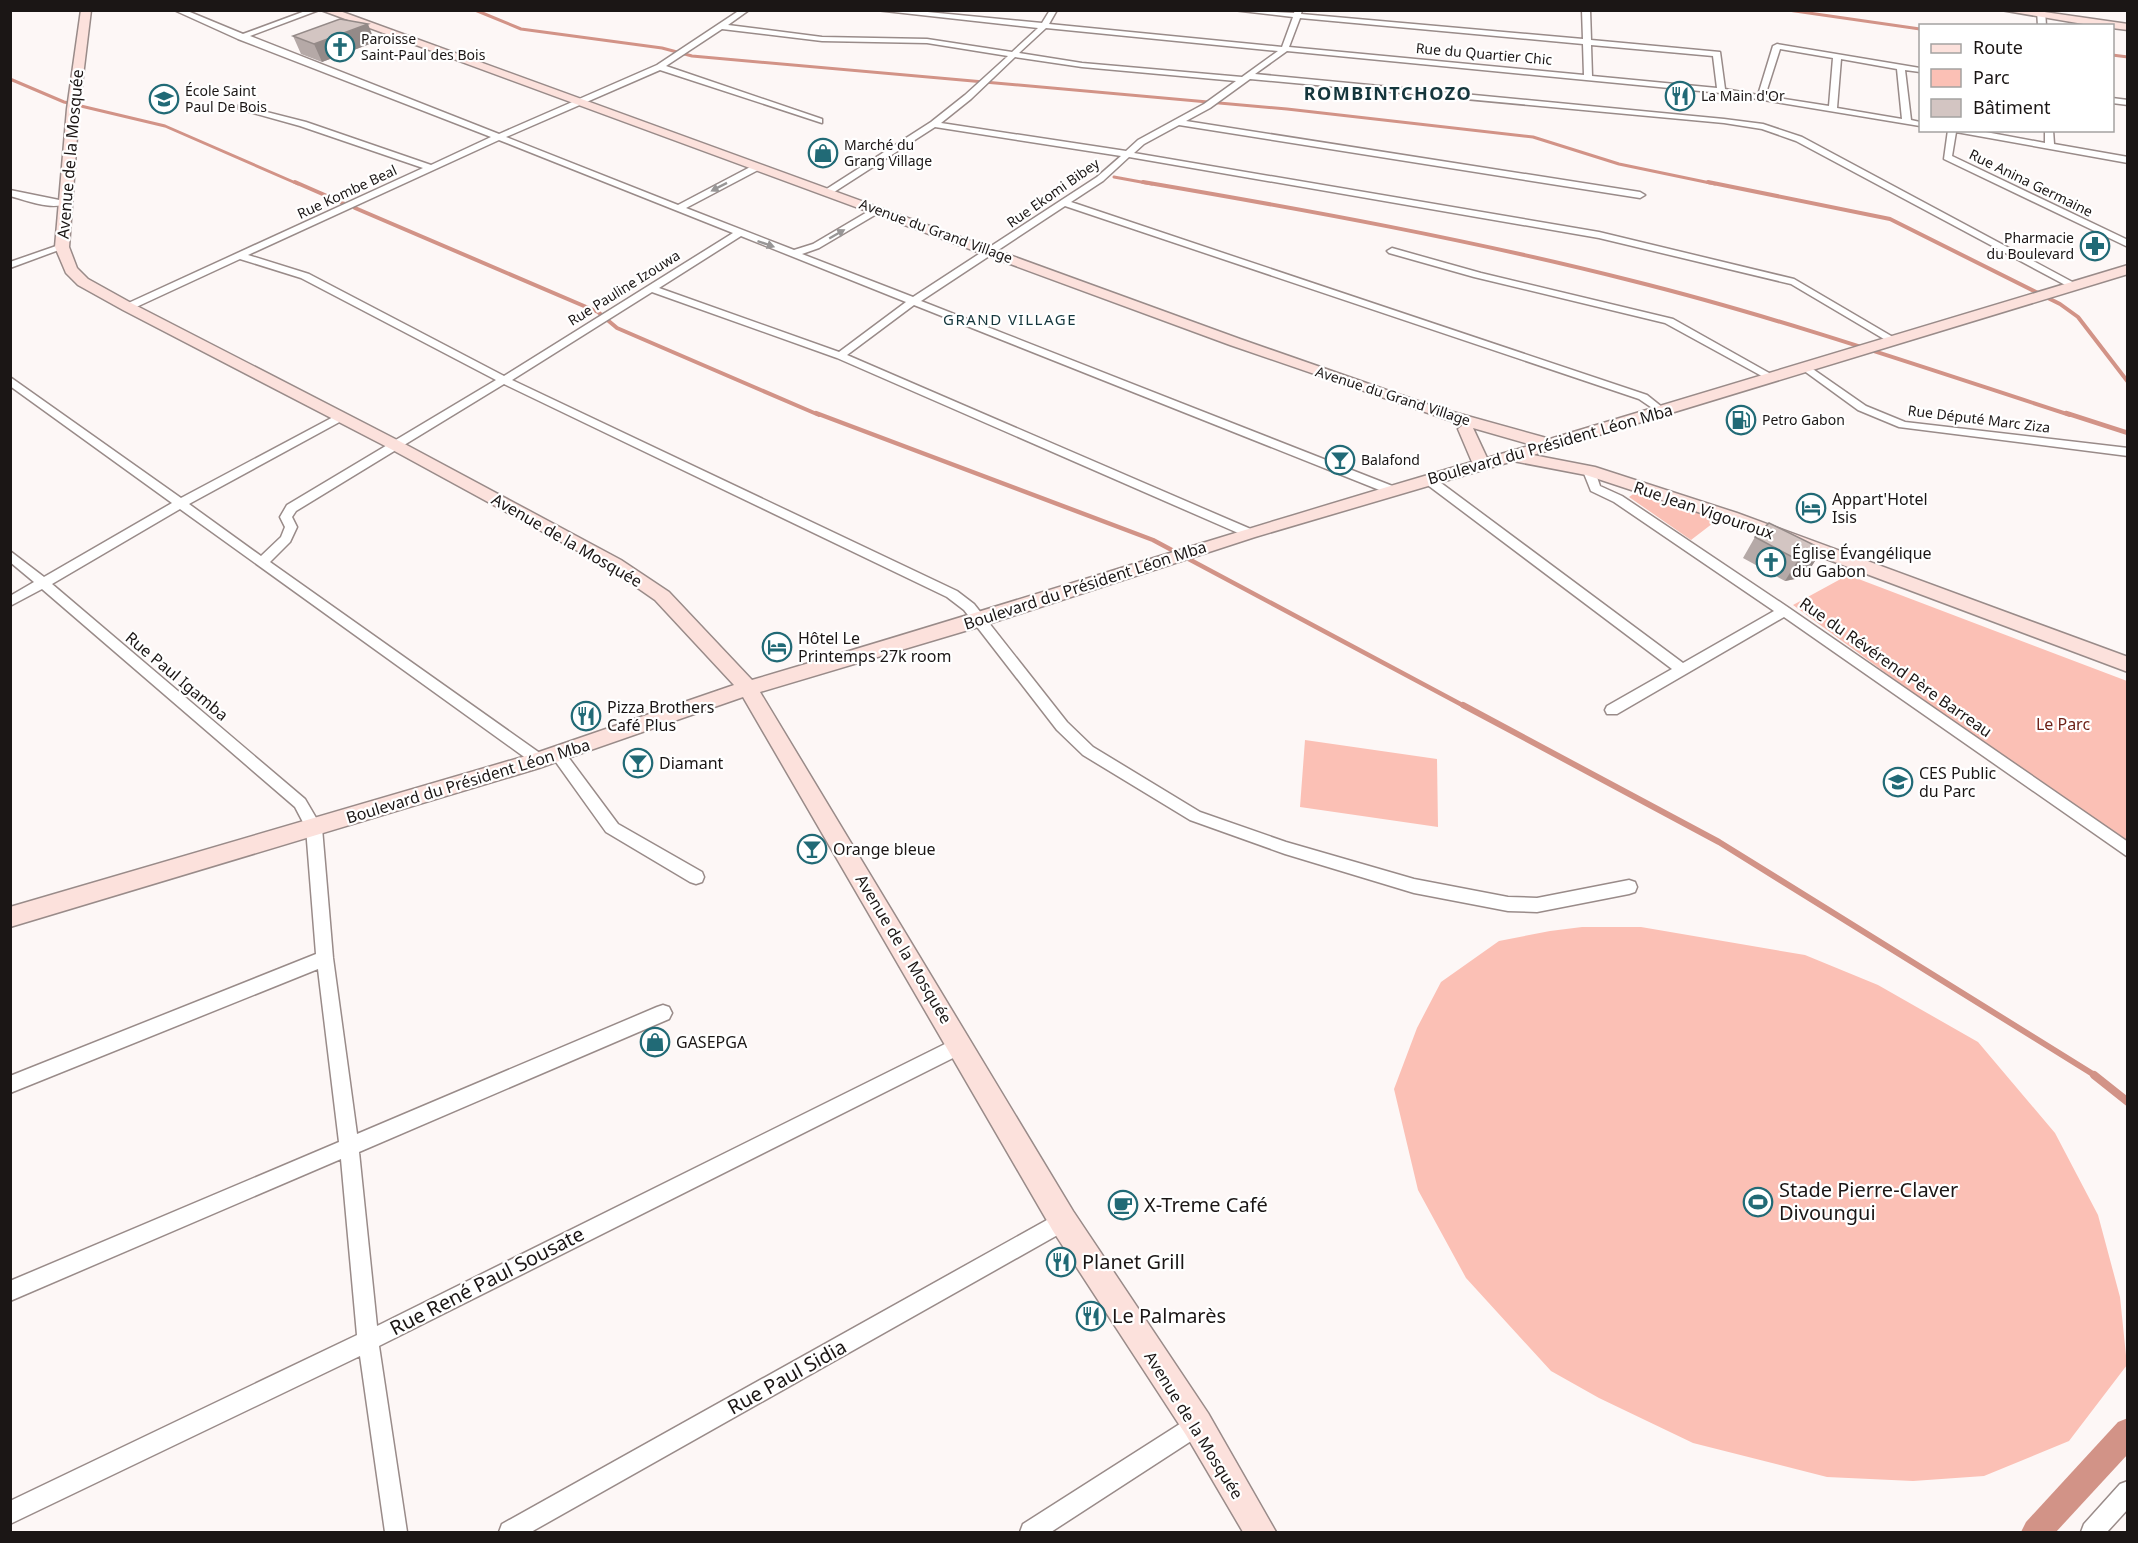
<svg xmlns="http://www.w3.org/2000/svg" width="2138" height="1543" font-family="'Noto Sans',sans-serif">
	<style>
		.green { fill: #fbc0b5 }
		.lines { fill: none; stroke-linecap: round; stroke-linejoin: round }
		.stream-far4 { stroke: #d29387; stroke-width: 3 }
		.stream-far3 { stroke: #d29387; stroke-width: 4 }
		.stream-far2 { stroke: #d29387; stroke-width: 4.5 }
		.stream-far1 { stroke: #d29387; stroke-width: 6 }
		.stream { stroke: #d29387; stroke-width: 8 }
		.canal { fill: #d29387; fill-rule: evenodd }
		.street-casing { stroke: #998b89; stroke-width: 3 }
		.secondary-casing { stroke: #998b89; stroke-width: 3 }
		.street { fill: #fff; fill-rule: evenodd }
		.secondary { fill: #fce1dc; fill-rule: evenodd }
		.wall { fill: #b5a9a7 }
		.shaded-wall { fill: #948a88 }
		.building { fill: #d3c5c2; stroke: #948a88; stroke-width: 1.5 }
		.oneway { fill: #989696 }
		.labels { text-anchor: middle; stroke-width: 4.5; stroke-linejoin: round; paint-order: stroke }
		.far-poi-label { font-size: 14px; fill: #1b1615; stroke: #fff; text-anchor: start }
		.far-street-label { font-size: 14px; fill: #1b1615; stroke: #fff }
		.far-neighbourhood-label { font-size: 15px; letter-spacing: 1.5px; fill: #15363c; stroke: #fff }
		.street-label { font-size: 16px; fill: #1b1615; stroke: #fff }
		.poi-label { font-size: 16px; fill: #1b1615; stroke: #fff; text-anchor: start }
		.park-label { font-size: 16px; fill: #6e2319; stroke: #fff }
		.far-district-label { font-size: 18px; font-weight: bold; letter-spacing: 1.5px; fill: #15363c; stroke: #fff }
		.near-poi-label { font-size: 20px; fill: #1b1615; stroke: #fff; text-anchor: start }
		.near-street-label { font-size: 20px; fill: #1b1615; stroke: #fff }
	</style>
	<rect width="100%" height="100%" fill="#fdf7f6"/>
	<path class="green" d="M1642 488 1721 517 1691 540 1629 497Z
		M1848 575 2127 681V850L1793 605Z
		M1305 740 1437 759 1438 827 1300 807Z
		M1582 927H1641L1805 955 1878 985 1978 1042 2055 1133 2098 1215 2120 1297 2127 1365 2069 1441 1984 1476 1913 1481 1827 1477 1693 1443 1599 1398 1551 1371 1466 1278 1418 1190 1394 1089 1417 1028 1441 982 1499 941 1550 931Z"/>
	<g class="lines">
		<path class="stream-far4" d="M475 10 521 29 662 48 692 56 1287 109 1533 137 1619 164 1715 184
			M1788 10 1920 29
			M2112 55 2128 57
			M10 79 64 102 165 126 298 184
			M1114 177 1152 184"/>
		<path class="stream-far3" d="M295 182 343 203
			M1143 182C1307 210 1472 240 1633 281 1781 318 1925 368 2070 415
			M1708 182 1890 219 2060 304 2078 317 2128 382
			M355 208 598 312 617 328 819 415"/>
		<path class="stream-far2" d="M816 413 1153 540 1466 707
			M2066 413 2128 433"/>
		<path class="stream-far1" d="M1463 705 1719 842 2096 1076"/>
		<path class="stream" d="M2094 1075 2128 1102"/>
		<path class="canal" d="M2128 1418V1454L2056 1532H2021L2026 1522 2118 1422Z"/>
		<g class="street-casing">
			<path id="street" d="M174 10H185L243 34 308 10H319L250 36 499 134 657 65 740 10H749L728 25 822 37 927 39 1012 52 1038 28 876 10H907L1042 23 1050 10H1057L1049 24 1282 47 1293 17 1233 10 1294 13 1295 10H1302L1301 14 1583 39 1582 10H1590L1591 40 1720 52 1725 89 1758 95 1773 46 1777 44 1920 68V72L1905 70 1911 120 1920 122V126L1721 93 1287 51 1255 74 1724 119 1763 124 1802 137 2078 285 2069 287 1796 141 1762 129 1724 123 1250 79 1210 108 1186 121 1640 192 1645 195 1640 198 1179 125 1144 144 1134 153 1599 232 1794 279 1898 340 1889 342 1791 284 1599 238 1129 157 1103 181 1071 202 1647 395 1667 411 1661 414 1639 399 1065 206 921 301 1395 487V493H1387L914 305 847 355 1253 530V536H1245L837 358 652 292 512 380 957 591 974 604 1067 722 1093 747 1200 812 1286 842 1414 879 1508 897 1537 898 1629 880 1635 882 1637 887 1635 892 1629 894 1537 912 1508 911 1414 893 1285 854 1190 820 1083 755 1057 730 964 610 947 597 504 384 296 511 292 517 297 527 290 542 270 562 544 756 546 760 544 764H534L180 509 52 584 305 799 322 828 333 958 357 1134 657 1007 663 1005 669 1007 672 1013 669 1019 359 1152 377 1326 955 1039 961 1037 967 1039 970 1045 967 1051 379 1346 407 1532H385L360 1356 10 1524V1501L357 1335 341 1159 10 1301V1281L339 1142 318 969 10 1093V1076L316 954 306 828 295 807 42 589 10 606V596L34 582 10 562V551L44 577 172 503 10 386V377L181 498 337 415H345V419L189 504 261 556 281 537 285 527 280 517 287 505 496 380 301 278 240 259 132 309H124V305L423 168 300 126 239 109V105L306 122 431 165 491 137 238 39ZM1300 18 1583 44 1584 75 1289 47ZM1046 28 1278 51 1242 77 1082 63 1019 53ZM722 29 822 41 927 43 1008 56 965 95 931 122 825 190V194H831L935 127 1121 156 1097 177 913 297 802 254 819 248 880 212V208H874L813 244 794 250 686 208 760 169V165H754L678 205 506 137 660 70 822 123V119L666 66ZM1591 45 1713 56 1717 88 1592 76ZM1780 49 1833 58 1829 106 1765 96ZM1015 57 1082 67 1236 81 1204 104 1138 140 1126 151 941 123 971 99ZM1841 59 1897 69 1902 119 1837 108ZM499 140 733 233 504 376 309 274 248 255ZM741 236 906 302 839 352 659 288Z
				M2037 10H2045L2046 26H2038Z
				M2112 98 2128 100V105L2112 103Z
				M1948 130H1975L2045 143V130H2053L2054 144 2128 157V163L1956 132 1952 156 2128 240V247L1944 159Z
				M10 190 69 202C54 212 26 200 10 196Z
				M59 245 67 247 10 268V262Z
				M1392 248 1481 273 1673 319 1778 378 1769 380 1665 323 1474 277 1389 253 1387 251Z
				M1807 365 1866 406 1905 422 2128 448V456L1899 427 1858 410 1803 370 1802 368Z
				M1589 467 1595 471 1600 486 1622 496 1789 608 2128 842V857L1784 617 1617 714H1607L1605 710 1607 706 1672 669 1425 483V477H1433L1683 663 1774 611 1614 502 1591 491 1583 471Z
				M558 748 563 750 618 824 702 872 704 877 702 882 696 884 690 882 606 832 553 758 551 754Z
				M1063 1211 1070 1214 1073 1221 1070 1228 531 1532H499L502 1524Z
				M1197 1413 1205 1416 1208 1424 1205 1432 1051 1532H1020L1023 1524Z
				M2128 1481V1509L2107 1532H2081L2084 1524 2120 1484Z"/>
		</g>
		<g class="secondary-casing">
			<path id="secondary" d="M81 10H91L79 109 69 247 77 268 88 279 133 304 401 442 621 560 669 592 752 680C993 609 1232 532 1472 462L1458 429 1463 425 1230 345 321 10H337L1240 339 1435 407 1550 439 2128 265V274L1533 455 1595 467 1737 513 2128 657V672L1725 521 1586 475 1513 461 1255 537 985 625 760 692 1073 1211 1208 1413 1276 1532H1243L1186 1435 1053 1231 743 697 539 768 10 927V907L536 753 734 685 655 600 609 568 389 448 123 310 78 285 66 273 55 247 67 109ZM1473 428 1532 445 1487 458Z
				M2001 10H2031L2128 24V30L2112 28V26H2095Z"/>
		</g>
		<use href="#street" class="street"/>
		<use href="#secondary" class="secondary"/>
	</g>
	<path class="wall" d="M293 36 375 42 322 62 301 54Z
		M1755 537 1818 556 1805 577 1785 581 1743 558Z"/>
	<path class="shaded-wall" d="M368 24 375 42 322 62 314 44Z
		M1818 556 1805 577 1785 581 1798 560Z"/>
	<path class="building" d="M340 19 368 24 314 44 293 36Z
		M1769 523 1814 545 1818 556 1798 560 1755 537Z"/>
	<defs><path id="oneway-solid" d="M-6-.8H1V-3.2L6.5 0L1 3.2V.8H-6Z" transform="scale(1.5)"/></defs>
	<g class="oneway">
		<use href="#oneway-solid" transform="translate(719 187) rotate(153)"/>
		<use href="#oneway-solid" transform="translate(837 234) rotate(-30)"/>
		<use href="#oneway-solid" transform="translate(766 244) rotate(19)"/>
	</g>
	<defs>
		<g id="church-ring" transform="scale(1.5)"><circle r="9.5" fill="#fff" stroke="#216a76" stroke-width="1.5"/><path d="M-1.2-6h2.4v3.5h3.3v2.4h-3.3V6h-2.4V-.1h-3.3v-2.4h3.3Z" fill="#216a76"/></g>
		<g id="restaurant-ring" transform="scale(1.5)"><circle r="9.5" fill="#fff" stroke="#216a76" stroke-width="1.5"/><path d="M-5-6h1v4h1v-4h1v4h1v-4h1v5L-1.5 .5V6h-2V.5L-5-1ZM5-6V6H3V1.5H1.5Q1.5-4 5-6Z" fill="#216a76"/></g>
		<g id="school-ring" transform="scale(1.5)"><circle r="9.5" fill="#fff" stroke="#216a76" stroke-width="1.5"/><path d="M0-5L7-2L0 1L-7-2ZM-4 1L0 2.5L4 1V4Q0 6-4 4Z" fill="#216a76"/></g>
		<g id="shop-ring" transform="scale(1.5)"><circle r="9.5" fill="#fff" stroke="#216a76" stroke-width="1.5"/><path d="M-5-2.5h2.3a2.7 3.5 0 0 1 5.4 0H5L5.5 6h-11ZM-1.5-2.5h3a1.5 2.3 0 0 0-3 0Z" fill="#216a76"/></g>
		<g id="pharmacy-ring" transform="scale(1.5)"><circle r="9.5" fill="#fff" stroke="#216a76" stroke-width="1.5"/><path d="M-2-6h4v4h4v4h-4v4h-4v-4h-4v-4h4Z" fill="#216a76"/></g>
		<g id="fuel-ring" transform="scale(1.5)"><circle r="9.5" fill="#fff" stroke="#216a76" stroke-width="1.5"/><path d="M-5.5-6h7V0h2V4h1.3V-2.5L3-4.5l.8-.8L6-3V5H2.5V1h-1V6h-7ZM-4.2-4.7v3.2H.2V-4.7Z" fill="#216a76"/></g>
		<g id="bar-ring" transform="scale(1.5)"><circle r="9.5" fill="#fff" stroke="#216a76" stroke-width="1.5"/><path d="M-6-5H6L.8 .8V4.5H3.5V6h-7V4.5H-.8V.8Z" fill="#216a76"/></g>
		<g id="hotel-ring" transform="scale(1.5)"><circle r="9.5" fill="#fff" stroke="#216a76" stroke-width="1.5"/><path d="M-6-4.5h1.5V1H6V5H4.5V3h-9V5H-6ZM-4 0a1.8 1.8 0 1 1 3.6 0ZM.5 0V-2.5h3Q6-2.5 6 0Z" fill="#216a76"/></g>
		<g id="stadium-ring" transform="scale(1.5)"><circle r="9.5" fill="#fff" stroke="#216a76" stroke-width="1.5"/><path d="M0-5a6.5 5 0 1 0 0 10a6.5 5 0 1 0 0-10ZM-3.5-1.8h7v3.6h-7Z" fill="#216a76"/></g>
		<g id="cafe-ring" transform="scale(1.5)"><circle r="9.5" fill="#fff" stroke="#216a76" stroke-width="1.5"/><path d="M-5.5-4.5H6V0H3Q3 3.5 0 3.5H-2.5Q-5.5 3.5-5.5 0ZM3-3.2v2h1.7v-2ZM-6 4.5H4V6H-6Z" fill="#216a76"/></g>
	</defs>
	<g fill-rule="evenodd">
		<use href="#church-ring" x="340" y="47"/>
		<use href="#restaurant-ring" x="1680" y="96"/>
		<use href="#school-ring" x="164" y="99"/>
		<use href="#shop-ring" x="823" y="153"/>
		<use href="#pharmacy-ring" x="2095" y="246"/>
		<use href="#fuel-ring" x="1741" y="420"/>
		<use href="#bar-ring" x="1340" y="460"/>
		<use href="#hotel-ring" x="1811" y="508"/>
		<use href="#church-ring" x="1771" y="562"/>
		<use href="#hotel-ring" x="777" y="647"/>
		<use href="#restaurant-ring" x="586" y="716"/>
		<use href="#bar-ring" x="638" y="763"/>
		<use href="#school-ring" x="1898" y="782"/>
		<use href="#bar-ring" x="812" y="849"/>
		<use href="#shop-ring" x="655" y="1042"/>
		<use href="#stadium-ring" x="1758" y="1202"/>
		<use href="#cafe-ring" x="1123" y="1205"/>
		<use href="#restaurant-ring" x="1061" y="1262"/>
		<use href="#restaurant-ring" x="1091" y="1316"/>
	</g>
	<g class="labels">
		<g class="far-poi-label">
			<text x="361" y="44">Paroisse<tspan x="361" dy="16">Saint-Paul des Bois</tspan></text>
			<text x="185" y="96">École Saint<tspan x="185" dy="16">Paul De Bois</tspan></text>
			<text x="1701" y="101">La Main d'Or</text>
			<text x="844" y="150">Marché du<tspan x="844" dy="16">Grang Village</tspan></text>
			<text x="2074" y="243" text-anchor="end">Pharmacie<tspan x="2074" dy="16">du Boulevard</tspan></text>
			<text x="1762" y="425">Petro Gabon</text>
			<text x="1361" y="465">Balafond</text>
		</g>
		<g class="far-street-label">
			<text transform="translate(1484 54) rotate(5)" y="5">Rue du Quartier Chic</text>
			<text transform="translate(2031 183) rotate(26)" y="5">Rue Anina Germaine</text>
			<text transform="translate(347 192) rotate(-25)" y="5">Rue Kombe Beal</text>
			<text transform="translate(1053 193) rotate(-35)" y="5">Rue Ekomi Bibey</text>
			<text transform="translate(936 231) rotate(20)" y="5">Avenue du Grand Village</text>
			<text transform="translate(624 288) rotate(-32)" y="5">Rue Pauline Izouwa</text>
			<text transform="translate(1393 396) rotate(18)" y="5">Avenue du Grand Village</text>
			<text transform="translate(1979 419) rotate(7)" y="5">Rue Député Marc Ziza</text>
		</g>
		<g class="far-neighbourhood-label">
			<text x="1010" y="325">GRAND VILLAGE</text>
		</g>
		<g class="street-label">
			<text transform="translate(70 154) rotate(-85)" y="6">Avenue de la Mosquée</text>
			<text transform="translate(1550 444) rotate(-16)" y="6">Boulevard du Président Léon Mba</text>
			<text transform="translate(1704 510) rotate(19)" y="6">Rue Jean Vigouroux</text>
			<text transform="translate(567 540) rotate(30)" y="6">Avenue de la Mosquée</text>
			<text transform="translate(1085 585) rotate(-18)" y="6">Boulevard du Président Léon Mba</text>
			<text transform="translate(1896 667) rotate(35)" y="6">Rue du Révérend Père Barreau</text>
			<text transform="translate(177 676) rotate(40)" y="6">Rue Paul Igamba</text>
			<text transform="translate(468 781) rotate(-17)" y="6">Boulevard du Président Léon Mba</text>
			<text transform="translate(904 949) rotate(59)" y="6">Avenue de la Mosquée</text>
			<text transform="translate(1194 1425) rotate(58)" y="6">Avenue de la Mosquée</text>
		</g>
		<g class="poi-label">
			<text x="1832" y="505">Appart'Hotel<tspan x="1832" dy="18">Isis</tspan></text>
			<text x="1792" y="559">Église Évangélique<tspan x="1792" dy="18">du Gabon</tspan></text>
			<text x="798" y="644">Hôtel Le<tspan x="798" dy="18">Printemps 27k room</tspan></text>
			<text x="607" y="713">Pizza Brothers<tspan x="607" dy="18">Café Plus</tspan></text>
			<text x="659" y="769">Diamant</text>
			<text x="1919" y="779">CES Public<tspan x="1919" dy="18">du Parc</tspan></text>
			<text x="833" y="855">Orange bleue</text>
			<text x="676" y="1048">GASEPGA</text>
		</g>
		<g class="park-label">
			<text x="2063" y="730">Le Parc</text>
		</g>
		<g class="far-district-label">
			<text x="1388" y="100">ROMBINTCHOZO</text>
		</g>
		<g class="near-poi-label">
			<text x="1779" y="1197">Stade Pierre-Claver<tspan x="1779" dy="23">Divoungui</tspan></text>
			<text x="1144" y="1212">X-Treme Café</text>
			<text x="1082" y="1269">Planet Grill</text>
			<text x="1112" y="1323">Le Palmarès</text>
		</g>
		<g class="near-street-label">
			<text transform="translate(487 1281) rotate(-27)" y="7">Rue René Paul Sousate</text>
			<text transform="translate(787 1377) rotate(-29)" y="7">Rue Paul Sidia</text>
		</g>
	</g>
	<rect width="2138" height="1543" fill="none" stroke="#1b1615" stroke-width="24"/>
	<rect x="1919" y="24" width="195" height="108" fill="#ffffff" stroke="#a4a2a1" stroke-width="1.5"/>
	<rect x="1931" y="44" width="30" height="9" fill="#fce1dc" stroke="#a4a2a1" stroke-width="1.5"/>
	<text x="1973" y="54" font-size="18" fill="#1b1615">Route</text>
	<rect x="1931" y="69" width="30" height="18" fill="#fbc0b5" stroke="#a4a2a1" stroke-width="1.5"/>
	<text x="1973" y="84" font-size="18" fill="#1b1615">Parc</text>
	<rect x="1931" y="99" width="30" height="18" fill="#d3c5c2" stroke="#a4a2a1" stroke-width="1.5"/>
	<text x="1973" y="114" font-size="18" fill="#1b1615">Bâtiment</text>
</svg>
